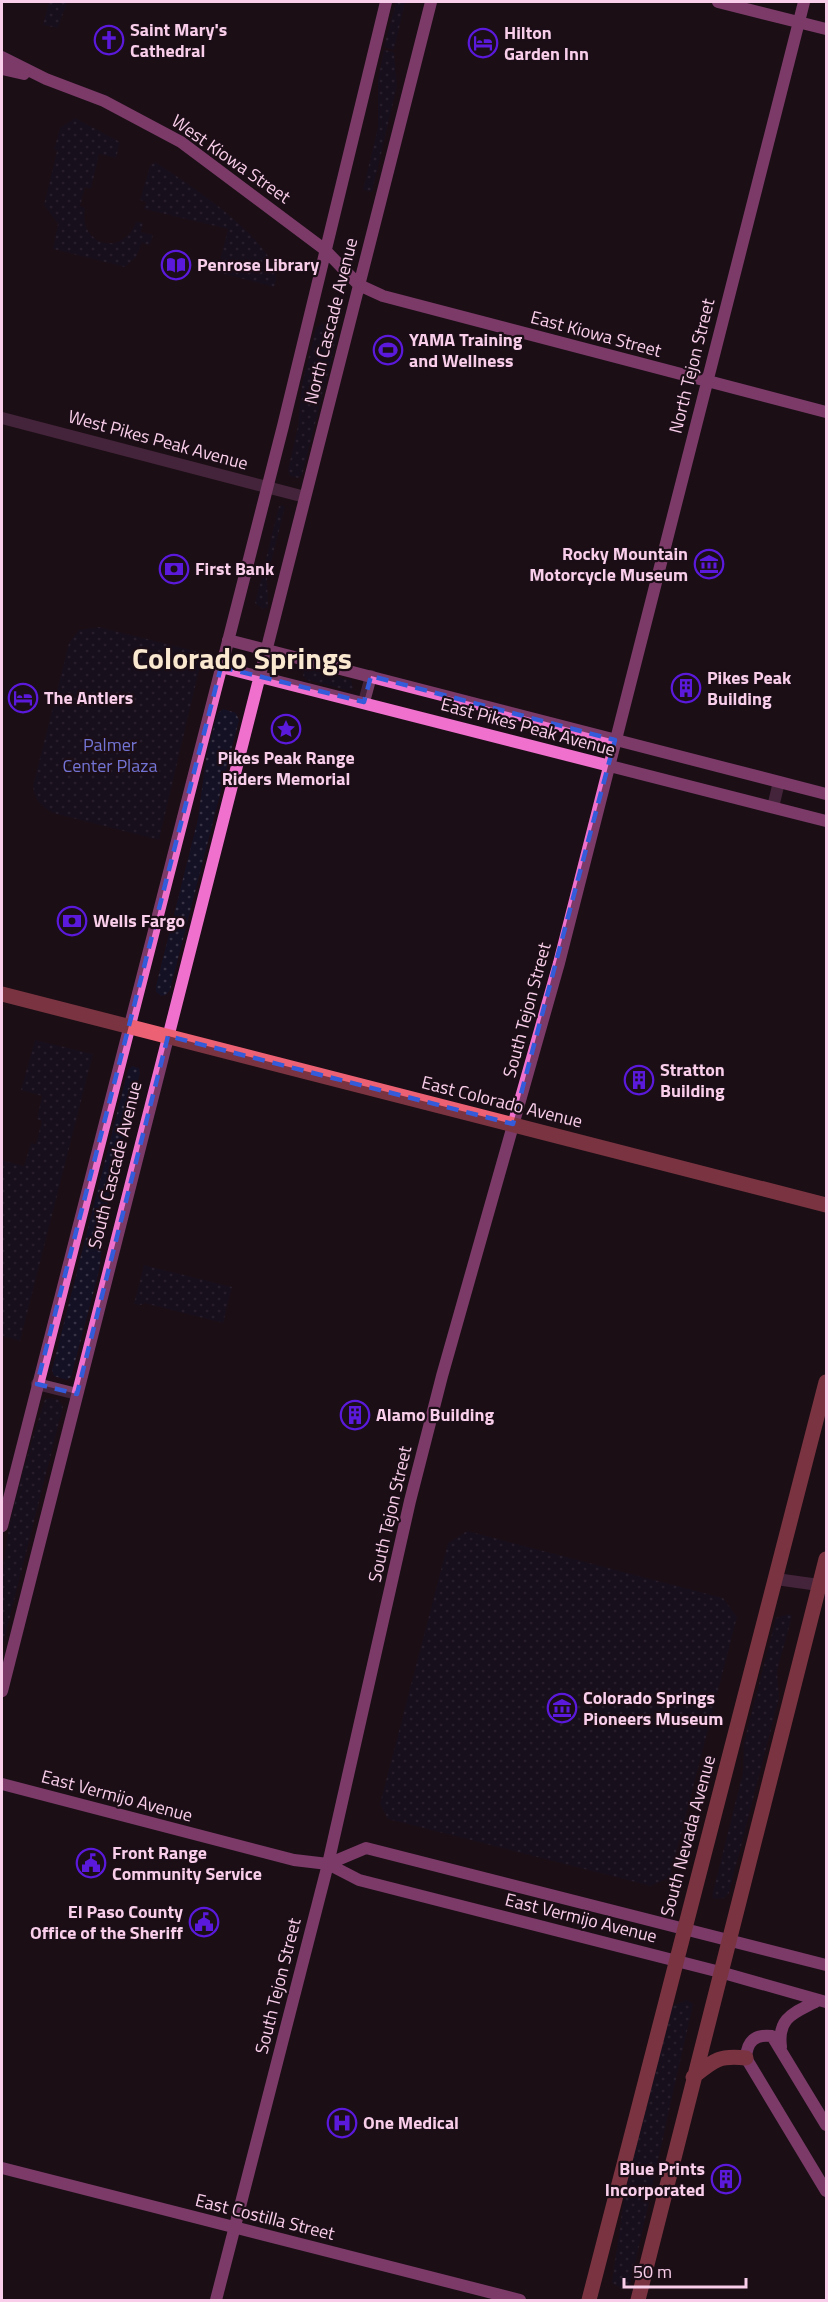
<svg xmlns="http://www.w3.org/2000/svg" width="828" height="2302" font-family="'Titillium Web',sans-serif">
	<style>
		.green { fill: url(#green-dots) }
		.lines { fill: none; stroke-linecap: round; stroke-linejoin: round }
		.street { stroke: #763e66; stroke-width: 12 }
		.secondary { stroke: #ef70cd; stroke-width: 12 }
		.primary { stroke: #ed6174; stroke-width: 15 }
		.marked { fill: none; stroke: #335bda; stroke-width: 4.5; stroke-dasharray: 12 8; stroke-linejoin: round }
		.labels { text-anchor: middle; stroke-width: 4.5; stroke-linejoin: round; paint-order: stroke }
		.poi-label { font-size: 18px; font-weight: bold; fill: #f9ceea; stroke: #1c0e16; text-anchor: start }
		.street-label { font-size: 18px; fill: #f9ceea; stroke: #1c0e16 }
		.park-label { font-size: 18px; fill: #7374d5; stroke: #1c0e16 }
		.town-label { font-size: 30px; font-weight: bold; fill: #fae9d0; stroke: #1c0e16 }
	</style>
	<defs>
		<pattern id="green-dots" width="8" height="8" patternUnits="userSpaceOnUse" patternTransform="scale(1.5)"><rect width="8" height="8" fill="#151125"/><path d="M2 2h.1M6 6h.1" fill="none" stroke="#383245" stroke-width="1.8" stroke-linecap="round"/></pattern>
	</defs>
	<rect width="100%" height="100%" fill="#1c0e16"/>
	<path class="green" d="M49 2H67L58 28 43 25Z
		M396 2H405L394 50 384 47Z
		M384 50 394 52 397 86 372 192 363 190 378 127V80Z
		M75 118 120 142 116 158 99 154 91 189 85 187 80 206 85 208C83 223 86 235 101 242 118 247 130 237 136 222L143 223 141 232 153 235 150 245 142 243 136 257 125 267 53 249 58 224 44 205 57 151 54 150 60 128Z
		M155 162C184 181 291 249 274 287L217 272 228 229 144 209 146 202 140 200 150 166Z
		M322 323 335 326 338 334 302 475 298 478 290 476 288 470 298 426 302 384 316 328Z
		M282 505 285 507 267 578 268 607 263 609 255 603 279 506Z
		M99 627 203 653 159 840 53 813C40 806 35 800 33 786L69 643 79 630Z
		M309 669 351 680 353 689 349 691 307 680 303 676 304 671Z
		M223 709 236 713 239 720 170 990 166 995 161 996 156 992V986L198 819 206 758 217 714Z
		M35 1040 93 1054 20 1341 2 1336V1160L24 1166 31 1143 36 1144 42 1121 37 1119 42 1096 21 1090Z
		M132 1066 139 1068 140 1073 109 1196 99 1271 71 1377 67 1380 54 1376 52 1370 128 1070Z
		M144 1265 232 1287 223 1323 144 1303 141 1305 134 1304Z
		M51 1398 58 1399 63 1407 2 1648C1 1610 1 1571 8 1533 17 1488 31 1443 45 1399Z
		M467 1531 723 1598 737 1617 670 1877 651 1886 388 1819 380 1804 448 1543Z
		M789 1614 792 1616 777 1671 779 1698 729 1893 724 1898 714 1899 712 1896 743 1772 744 1742 776 1618Z
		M687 2000 693 2004 692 2010C670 2102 652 2193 630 2285L622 2289 612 2283 625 2191 672 2006Z"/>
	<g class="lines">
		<path class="street" d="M2 418 305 497
			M364 702 371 676
			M773 807 779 782
			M37 1384 77 1394
			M776 1579 826 1586"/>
		<path class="secondary" d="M718 2 826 29
			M2 57 46 79 104 101 181 142 324 249 359 285 383 296 826 412
			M2 69 24 74
			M228 640 826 794
			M221 667 826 821
			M2 1526 283 426 386 2
			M2 1691 431 2
			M2 1784 294 1860 328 1864 359 1880 720 1972 826 2002
			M328 1864 366 1848 826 1965
			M781 2047C777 2016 795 2013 819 2000
			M826 2125 772 2036C755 2034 747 2041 746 2058L826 2191
			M2 2168 520 2300
			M216 2300 328 1864 410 1501 442 1376 559 963 804 2"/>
		<path class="primary" d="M2 994 826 1205
			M693 2077C714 2060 719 2055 746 2058
			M589 2300 826 1382
			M638 2300 826 1559"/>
	</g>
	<path d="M0 0H828V2302H0ZM221 667 364 702 371 676 615 740 513 1124 168 1036 77 1394 37 1384Z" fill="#1c0e16" fill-opacity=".55" fill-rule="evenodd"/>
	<path class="marked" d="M221 667 364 702 371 676 615 740 513 1124 168 1036 77 1394 37 1384Z"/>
	<defs>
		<g id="church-ring" transform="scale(1.5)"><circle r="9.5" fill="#1c0e16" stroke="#5a19db" stroke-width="1.5"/><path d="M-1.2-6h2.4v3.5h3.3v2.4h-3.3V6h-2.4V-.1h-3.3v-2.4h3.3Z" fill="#5a19db"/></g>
		<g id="hotel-ring" transform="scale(1.5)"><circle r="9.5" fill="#1c0e16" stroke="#5a19db" stroke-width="1.5"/><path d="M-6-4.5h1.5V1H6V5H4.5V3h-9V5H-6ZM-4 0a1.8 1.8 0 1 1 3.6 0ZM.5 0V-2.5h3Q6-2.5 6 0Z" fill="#5a19db"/></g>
		<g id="library-ring" transform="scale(1.5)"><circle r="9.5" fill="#1c0e16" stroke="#5a19db" stroke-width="1.5"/><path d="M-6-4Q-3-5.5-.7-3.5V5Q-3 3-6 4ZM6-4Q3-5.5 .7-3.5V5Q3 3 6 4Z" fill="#5a19db"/></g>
		<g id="stadium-ring" transform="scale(1.5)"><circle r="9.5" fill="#1c0e16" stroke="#5a19db" stroke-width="1.5"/><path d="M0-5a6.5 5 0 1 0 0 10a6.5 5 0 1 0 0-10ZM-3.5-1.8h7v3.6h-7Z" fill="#5a19db"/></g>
		<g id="museum-ring" transform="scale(1.5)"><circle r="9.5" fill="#1c0e16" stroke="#5a19db" stroke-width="1.5"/><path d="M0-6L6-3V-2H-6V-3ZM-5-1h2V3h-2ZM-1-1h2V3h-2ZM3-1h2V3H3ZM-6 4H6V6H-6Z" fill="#5a19db"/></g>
		<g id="bank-ring" transform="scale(1.5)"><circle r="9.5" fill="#1c0e16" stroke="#5a19db" stroke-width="1.5"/><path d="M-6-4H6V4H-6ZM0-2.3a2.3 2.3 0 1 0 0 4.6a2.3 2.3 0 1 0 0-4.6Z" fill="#5a19db"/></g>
		<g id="building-ring" transform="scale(1.5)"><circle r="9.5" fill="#1c0e16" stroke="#5a19db" stroke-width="1.5"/><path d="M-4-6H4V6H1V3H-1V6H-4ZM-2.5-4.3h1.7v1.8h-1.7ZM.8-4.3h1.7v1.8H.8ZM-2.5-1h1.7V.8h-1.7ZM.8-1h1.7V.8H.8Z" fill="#5a19db"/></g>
		<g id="sight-ring" transform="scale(1.5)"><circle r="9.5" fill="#1c0e16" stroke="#5a19db" stroke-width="1.5"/><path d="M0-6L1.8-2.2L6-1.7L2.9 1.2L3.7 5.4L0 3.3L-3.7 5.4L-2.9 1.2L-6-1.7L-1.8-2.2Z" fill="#5a19db"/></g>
		<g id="civic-ring" transform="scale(1.5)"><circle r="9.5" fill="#1c0e16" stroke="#5a19db" stroke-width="1.5"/><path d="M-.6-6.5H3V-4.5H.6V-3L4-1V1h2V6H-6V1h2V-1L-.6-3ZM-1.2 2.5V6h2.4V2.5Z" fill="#5a19db"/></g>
		<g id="hospital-ring" transform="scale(1.5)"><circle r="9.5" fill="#1c0e16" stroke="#5a19db" stroke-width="1.5"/><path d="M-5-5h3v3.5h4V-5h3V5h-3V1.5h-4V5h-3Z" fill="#5a19db"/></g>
	</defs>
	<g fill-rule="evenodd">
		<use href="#church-ring" x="109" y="40"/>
		<use href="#hotel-ring" x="483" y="43"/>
		<use href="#library-ring" x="176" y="265"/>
		<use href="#stadium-ring" x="388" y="350"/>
		<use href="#museum-ring" x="709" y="564"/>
		<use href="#bank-ring" x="174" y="569"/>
		<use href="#building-ring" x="686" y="688"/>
		<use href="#hotel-ring" x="23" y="698"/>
		<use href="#sight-ring" x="286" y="729"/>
		<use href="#bank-ring" x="72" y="921"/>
		<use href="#building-ring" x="639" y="1080"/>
		<use href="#building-ring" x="355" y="1415"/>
		<use href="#museum-ring" x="562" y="1708"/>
		<use href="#civic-ring" x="91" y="1863"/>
		<use href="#civic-ring" x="204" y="1922"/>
		<use href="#hospital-ring" x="342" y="2123"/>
		<use href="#building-ring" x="726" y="2179"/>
	</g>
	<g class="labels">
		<g class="poi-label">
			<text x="130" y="36">Saint Mary's<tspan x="130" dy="21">Cathedral</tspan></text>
			<text x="504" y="39">Hilton<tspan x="504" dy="21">Garden Inn</tspan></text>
			<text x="197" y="271">Penrose Library</text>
			<text x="409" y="346">YAMA Training<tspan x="409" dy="21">and Wellness</tspan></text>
			<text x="688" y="560" text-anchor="end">Rocky Mountain<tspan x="688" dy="21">Motorcycle Museum</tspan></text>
			<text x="195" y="575">First Bank</text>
			<text x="707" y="684">Pikes Peak<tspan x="707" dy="21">Building</tspan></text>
			<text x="44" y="704">The Antlers</text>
			<text x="286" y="764" text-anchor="middle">Pikes Peak Range<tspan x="286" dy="21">Riders Memorial</tspan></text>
			<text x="93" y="927">Wells Fargo</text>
			<text x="660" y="1076">Stratton<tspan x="660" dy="21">Building</tspan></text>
			<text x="376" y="1421">Alamo Building</text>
			<text x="583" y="1704">Colorado Springs<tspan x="583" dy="21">Pioneers Museum</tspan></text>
			<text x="112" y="1859">Front Range<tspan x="112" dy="21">Community Service</tspan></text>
			<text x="183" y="1918" text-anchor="end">El Paso County<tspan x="183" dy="21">Office of the Sheriff</tspan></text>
			<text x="363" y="2129">One Medical</text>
			<text x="705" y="2175" text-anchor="end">Blue Prints<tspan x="705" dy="21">Incorporated</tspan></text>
		</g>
		<g class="street-label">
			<text transform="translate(231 159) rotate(35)" y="6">West Kiowa Street</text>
			<text transform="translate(331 321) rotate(-76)" y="6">North Cascade Avenue</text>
			<text transform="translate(596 334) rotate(15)" y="6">East Kiowa Street</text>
			<text transform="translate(692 366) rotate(-76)" y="6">North Tejon Street</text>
			<text transform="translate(158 440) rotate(15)" y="6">West Pikes Peak Avenue</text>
			<text transform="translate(528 727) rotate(15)" y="6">East Pikes Peak Avenue</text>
			<text transform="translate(527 1010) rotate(-75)" y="6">South Tejon Street</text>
			<text transform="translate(502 1102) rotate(14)" y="6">East Colorado Avenue</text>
			<text transform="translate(115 1165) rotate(-76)" y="6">South Cascade Avenue</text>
			<text transform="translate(390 1514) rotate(-77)" y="6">South Tejon Street</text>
			<text transform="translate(117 1796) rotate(15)" y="6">East Vermijo Avenue</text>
			<text transform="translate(688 1836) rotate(-75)" y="6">South Nevada Avenue</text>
			<text transform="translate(581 1918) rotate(14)" y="6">East Vermijo Avenue</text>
			<text transform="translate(278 1986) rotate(-76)" y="6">South Tejon Street</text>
			<text transform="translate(265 2217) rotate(14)" y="6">East Costilla Street</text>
		</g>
		<g class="park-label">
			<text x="110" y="751">Palmer<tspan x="110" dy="21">Center Plaza</tspan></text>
		</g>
		<g class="town-label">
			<text x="242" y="669">Colorado Springs</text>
		</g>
	</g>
	<rect width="828" height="2302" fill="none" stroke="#f9ceea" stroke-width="6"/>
	<path d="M624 2278v9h122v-9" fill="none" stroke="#f9ceea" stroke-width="3"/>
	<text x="633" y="2278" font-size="18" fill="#f9ceea" stroke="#1c0e16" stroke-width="4.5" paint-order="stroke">50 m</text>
</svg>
